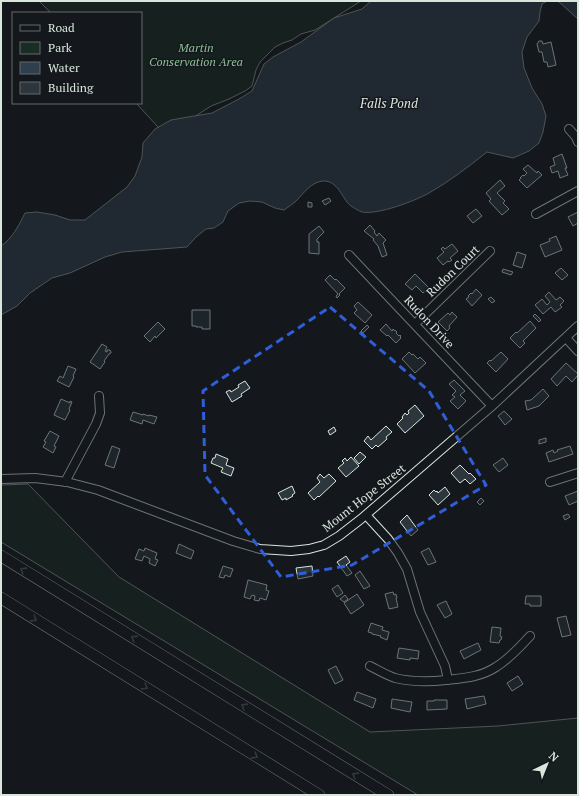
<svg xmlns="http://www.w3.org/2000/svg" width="579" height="796" font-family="'PT Serif',serif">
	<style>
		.green { fill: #1a2d24; stroke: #939e99 }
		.water { fill: #2f3f4d; stroke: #939e99 }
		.building { fill: #2c363c; stroke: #d8e6dc }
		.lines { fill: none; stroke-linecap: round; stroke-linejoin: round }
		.minor-casing { stroke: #d8e6dc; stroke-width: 10 }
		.highway-casing { stroke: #d8e6dc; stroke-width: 12 }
		.minor { stroke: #14181c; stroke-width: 8 }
		.highway { stroke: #14181c; stroke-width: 11 }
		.oneway { stroke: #59605f }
		.marked { fill: none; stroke: #305dd8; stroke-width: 3; stroke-dasharray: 8 5; stroke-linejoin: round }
		.labels { text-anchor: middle; stroke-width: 3; stroke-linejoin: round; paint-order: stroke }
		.park-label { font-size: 12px; font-style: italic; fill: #8ac095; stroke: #14181c }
		.street-label { font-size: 12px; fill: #d8e6dc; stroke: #14181c }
		.water-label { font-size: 13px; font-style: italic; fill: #d8e6dc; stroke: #14181c }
	</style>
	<rect width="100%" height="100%" fill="#14181c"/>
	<path class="green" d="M39 1H361L315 30 301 34 292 40 283 43 275 47 260 62 256 70 252 86 245 91 229 99 211 106 188 121 168 138 136 103H141V13H51Z
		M28 484 119 577 370 732 498 726 578 718V795H418L1 542V485Z"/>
	<path class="water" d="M371 1H547L542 4 540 12 539 21 527 37 522 52 524 68 532 88 542 104 546 116 543 132 539 143 529 151 513 158 487 152C468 167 450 181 429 193 415 201 378 215 362 212 359 211 354 208 351 206 342 199 338 180 323 181 311 182 304 193 296 201 293 204 288 207 284 210L275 208 262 202 250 201 239 203 228 211 223 222 214 228 206 229 196 237 187 247 122 252 105 257 70 273 52 278 30 293 17 306 1 315V246C12 239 19 225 25 213L37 212 55 215 70 220H85L127 187 135 176 142 157 143 143 155 129 171 120 212 113 239 99 252 91 264 64 273 57 301 42 334 18 362 9Z
		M557 1H578V19L559 2Z"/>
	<path class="building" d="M539 41H542L543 44 551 42 556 65 548 67 547 62H544L542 52H539L537 44Z
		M562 154 567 168H565L568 175 560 178 558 171 552 173 550 167 555 165 553 158Z
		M528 165 537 173 538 171 542 175 527 188 519 180 521 178H520L523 175 524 176 527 173 523 169Z
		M500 180 505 186 497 193 505 201 503 203 509 209 502 215 489 201 491 199 486 193Z
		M329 198 331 201 325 205 322 201Z
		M308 202 312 203V207H308Z
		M476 209 482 216 473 223 467 216Z
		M578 212V223L573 226 568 217Z
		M370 225 375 231 374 232 377 236 379 233 386 240 383 243 387 255 382 257 378 246 373 240 374 239 364 231Z
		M319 226 324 232 317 239V242H319V254L309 253V234Z
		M556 236 562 250 545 257 540 245 550 241 549 239Z
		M452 244 458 251 450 258 452 260 449 262 448 261 443 265 437 258 444 252 441 249 443 247 445 249Z
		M517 252 526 255 522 268 513 265Z
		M561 268 568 275 562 280 555 273Z
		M503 269 513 272 511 275 502 272Z
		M415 274 429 288 423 293 416 286 412 290 405 284Z
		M330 275 335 280 336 279 345 288 339 294 340 295 337 298 336 296 338 294 325 280Z
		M476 289 482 295 472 306 466 299 469 297 468 296 471 293 472 294Z
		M549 292 556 300 560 297 564 301 560 305 562 307 558 310 555 312 551 307 543 314 535 305 542 299 547 305 550 302 545 296Z
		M491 297 495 301 492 303 488 299Z
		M358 302 372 315 365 323 354 313 357 310 354 306Z
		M192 310H210V329H202V327H196V326H192Z
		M452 312 457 317 449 326 450 328 447 331 438 322 448 313 450 315Z
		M535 314 541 320 539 322 533 316Z
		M530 321 536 328 523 341 525 343 520 348 510 338 516 332 517 333Z
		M158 322 165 329 156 338 155 336 150 342 144 336Z
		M386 324 392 331 393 329 395 331V330L397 332 396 333 399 336 400 335 401 336 400 337 401 338 396 343 388 335 387 336 380 330Z
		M367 325 369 327 363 333 361 331Z
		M102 344 107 347 105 351 107 352V350H110L111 352V353L109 354 104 361 105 362 100 369 90 362Z
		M409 352 412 355 413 354 418 359 420 357 426 363 415 373 402 359Z
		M501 352 508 359 496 372 487 363 490 360 491 361Z
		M566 363 578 374V375L572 382 566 376 557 386 551 379Z
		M68 366 76 369 73 376 74 377 69 387 57 381 60 376 63 378Z
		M454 380 465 391 460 395 466 401 458 409 450 401 455 397 452 395 456 391 449 384Z
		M245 381 250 388 241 394 242 396 232 402 226 392 230 390 231 392 239 387 238 385Z
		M543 389 549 396 539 406 527 410 525 401 531 400Z
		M61 399 70 403V401L72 402 69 409 70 410 65 420 54 415Z
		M415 405 424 416 405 433 397 424 403 418 402 417 405 413 407 415 409 413 408 411Z
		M504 411 512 419 505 425 498 416Z
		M133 412 143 415V414L149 416V415L157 417 154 424 143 420 142 424 130 420Z
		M386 426 392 432 386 437 387 439 378 447 376 445 372 449 364 441 368 436 371 440Z
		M334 427 336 431 330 435 328 431Z
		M50 431 59 436 54 446 56 447 53 453 43 447 46 442 44 441Z
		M546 438V442L539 444V440Z
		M112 446 120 449 114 468 105 465Z
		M570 446 573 454 549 462 546 453 553 450 554 453 558 451 557 450Z
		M360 452 366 457 359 464 354 458Z
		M216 454 228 459 226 465 234 468 231 476 221 472 223 468 211 463 213 458H215Z
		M351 457 359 466 346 477 338 468 344 463 342 461 345 458 347 461Z
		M503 458 508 465 499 472 493 465Z
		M460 465 469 474 470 473 476 479 470 484 465 479 460 483 451 473Z
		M320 474 324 478 329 474 336 481 319 497 318 496 314 500 308 493 320 482 317 478Z
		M292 486 295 493 292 495 293 496 286 500V498L282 500 278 493Z
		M445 487 450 494 438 505 429 495 434 490 436 492 437 491 438 493Z
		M578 491V501L569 505 565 496Z
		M481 498 484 501 480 505 477 502Z
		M568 514 570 517 565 520 563 516Z
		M407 515 418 530 411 536 400 522Z
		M179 544 194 551 191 559 176 553Z
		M145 548 157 553 155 559 158 560 155 566 149 563 150 559 144 556 142 561 135 559 139 549 144 551Z
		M429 548 436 562 428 565 421 552Z
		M346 556 350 562 346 565 352 573 347 576 337 562Z
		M223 566 233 569 230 577 225 575 224 578 219 577Z
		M312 566 313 576 298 579 296 568Z
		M360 571 370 586 364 589 355 575Z
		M248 580 267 585 266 590 269 591 266 600 260 598 259 601 254 600 255 596 252 595 250 599 244 597Z
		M338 585 343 593 337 597 332 589Z
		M393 592 394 595 396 594 397 598H396L398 607 389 609 385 594Z
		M357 594 364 605 351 614 344 603Z
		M345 595 348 599 344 602 340 599Z
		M526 596H541V606H530V604H525Z
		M446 601 452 614 445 618 437 605Z
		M566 616 571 635 562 637 557 618Z
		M371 623 383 627 382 630 389 632 387 640 380 637 381 636 372 634V633L368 632Z
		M492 627 501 628 500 636 502 637 501 640H500L499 643 490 642Z
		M478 643 481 650 464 659 460 651Z
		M399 648 419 651 418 659 410 658V660L397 658Z
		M336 666 343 680 335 684 328 670Z
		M518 676 523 684 512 691 507 683Z
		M357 692 376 699 373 708 354 700Z
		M484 696 486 704 467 709 465 699Z
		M392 699 412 702 410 712 391 708Z
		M434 700H447V709L427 710V701H434Z"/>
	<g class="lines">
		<g class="minor-casing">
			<path id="minor" d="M569 129 576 137 578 142
				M536 214 578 191
				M349 255 382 290 492 406
				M415 324 490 251
				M566 338 578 351
				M1 479 35 478 67 482 98 490 233 541 260 549 291 551 309 549 324 545 339 536 361 519 492 406 578 326
				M65 482 96 424 100 413 99 396
				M550 482 578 473
				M366 515 388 539 398 553 407 569 420 612 445 666 448 680
				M370 666C378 670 386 675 395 678 412 682 429 682 446 680 464 678 481 677 496 667 509 659 520 647 530 636"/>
		</g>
		<g class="highway-casing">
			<path id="highway" d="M1 556 388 795
				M1 598 319 795"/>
		</g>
		<use href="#minor" class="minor"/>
		<use href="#highway" class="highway"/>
	</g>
	<defs><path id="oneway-chevron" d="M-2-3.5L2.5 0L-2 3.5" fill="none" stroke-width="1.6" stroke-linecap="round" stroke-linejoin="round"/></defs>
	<g class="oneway">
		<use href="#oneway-chevron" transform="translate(23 570) rotate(-148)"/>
		<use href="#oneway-chevron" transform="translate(34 619) rotate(32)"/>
		<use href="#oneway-chevron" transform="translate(134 638) rotate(-148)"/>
		<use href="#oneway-chevron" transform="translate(145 687) rotate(32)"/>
		<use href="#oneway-chevron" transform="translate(244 706) rotate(-148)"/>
		<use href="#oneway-chevron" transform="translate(255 756) rotate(32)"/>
		<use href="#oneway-chevron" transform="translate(355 775) rotate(-148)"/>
	</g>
	<path d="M0 0H579V796H0ZM330 307 429 391 486 485 352 565 281 577 205 475 203 391Z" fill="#14181c" fill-opacity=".55" fill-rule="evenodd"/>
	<path class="marked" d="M330 307 429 391 486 485 352 565 281 577 205 475 203 391Z"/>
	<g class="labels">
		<g class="park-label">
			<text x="196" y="52">Martin<tspan x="196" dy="14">Conservation Area</tspan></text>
		</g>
		<g class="street-label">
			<text transform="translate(453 271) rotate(-44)" y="4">Rudon Court</text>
			<text transform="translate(429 322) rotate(47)" y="4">Rudon Drive</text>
			<text transform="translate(364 498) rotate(-38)" y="4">Mount Hope Street</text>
		</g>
		<g class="water-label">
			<text x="389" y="108">Falls Pond</text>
		</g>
	</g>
	<rect width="579" height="796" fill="none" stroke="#d8e6dc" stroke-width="4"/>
	<rect x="12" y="12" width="130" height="92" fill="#14181c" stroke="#626a69"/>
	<rect x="20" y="25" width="20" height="6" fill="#14181c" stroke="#626a69"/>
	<text x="48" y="32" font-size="12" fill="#d8e6dc">Road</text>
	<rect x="20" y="42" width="20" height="12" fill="#1a2d24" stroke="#626a69"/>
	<text x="48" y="52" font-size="12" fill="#d8e6dc">Park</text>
	<rect x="20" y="62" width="20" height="12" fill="#2f3f4d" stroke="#626a69"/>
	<text x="48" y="72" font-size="12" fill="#d8e6dc">Water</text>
	<rect x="20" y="82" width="20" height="12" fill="#2c363c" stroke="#626a69"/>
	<text x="48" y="92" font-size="12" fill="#d8e6dc">Building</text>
	<g transform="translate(547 764) rotate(43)" stroke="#14181c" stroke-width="3" paint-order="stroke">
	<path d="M0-3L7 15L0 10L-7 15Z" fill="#d8e6dc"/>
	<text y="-6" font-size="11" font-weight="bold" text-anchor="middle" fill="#d8e6dc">N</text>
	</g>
</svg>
